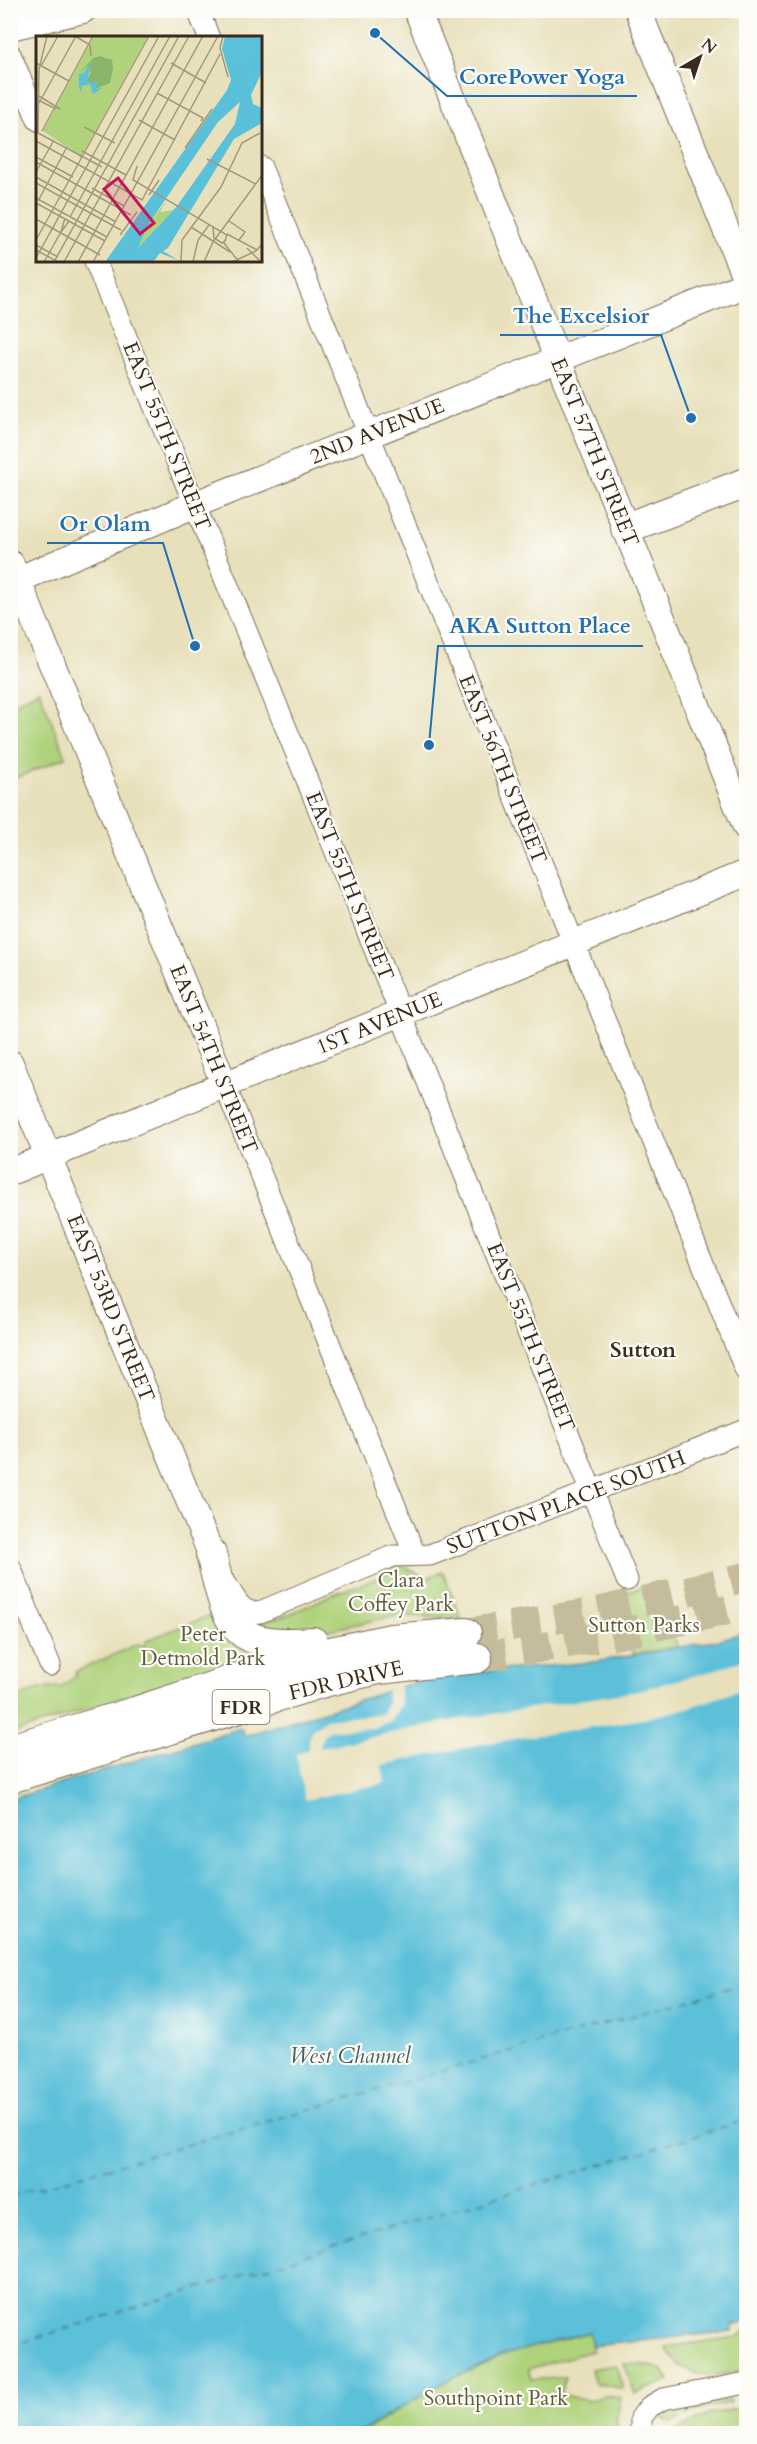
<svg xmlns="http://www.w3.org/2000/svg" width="757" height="2444" font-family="Cardo,serif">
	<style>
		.green { fill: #afd27b; stroke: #757e4c; stroke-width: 1.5 }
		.water { fill: #5bc0d9; stroke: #4b757c; stroke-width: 1.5 }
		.pier { fill: #e8e0bb }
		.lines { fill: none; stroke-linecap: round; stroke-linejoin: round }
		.ferry { stroke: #465e5f; stroke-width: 1.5; stroke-dasharray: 8 6; stroke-linecap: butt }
		.highway-tunnel { stroke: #c5bc9c; stroke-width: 30; stroke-dasharray: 30 15; stroke-linecap: butt }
		.minor-casing { stroke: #786a55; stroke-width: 23 }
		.major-casing { stroke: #786a55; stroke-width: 28 }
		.highway-casing { stroke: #786a55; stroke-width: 32 }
		.minor { stroke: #fff; stroke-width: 21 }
		.major { stroke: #fff; stroke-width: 26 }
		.highway { stroke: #fff; stroke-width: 30 }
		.labels { text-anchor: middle; stroke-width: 4.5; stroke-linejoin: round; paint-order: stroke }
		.shield { fill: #fdfcf7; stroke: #75695f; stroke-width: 1.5 }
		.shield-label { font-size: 20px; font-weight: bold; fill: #3b2a1e }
		.street-label { font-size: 21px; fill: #3b2a1e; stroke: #fdfcf7 }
		.park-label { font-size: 21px; fill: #5e5c3a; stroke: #fdfcf7 }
		.neighbourhood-label { font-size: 22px; font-weight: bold; fill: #3b2a1e; stroke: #fdfcf7 }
		.water-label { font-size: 22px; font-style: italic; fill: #465e5f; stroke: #fdfcf7 }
		.inset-river { fill: none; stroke: #5bc0d9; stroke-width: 3 }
		.inset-road { fill: none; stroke: #a3977c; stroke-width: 1.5 }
		.view { fill: #c2185b; fill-opacity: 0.15; stroke: #c2185b; stroke-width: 3 }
		.inset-edge { fill: none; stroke: #3b2a1e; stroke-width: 3 }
		.leader { fill: none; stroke: #1f6fb2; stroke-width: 2 }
		.callout-dot { fill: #1f6fb2; stroke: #fdfcf7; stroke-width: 2 }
		.callout-label { font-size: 22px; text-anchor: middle; font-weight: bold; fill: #1f6fb2; stroke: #fdfcf7; stroke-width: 4.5; stroke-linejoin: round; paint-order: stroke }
	</style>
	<rect width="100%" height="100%" fill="#fdfcf7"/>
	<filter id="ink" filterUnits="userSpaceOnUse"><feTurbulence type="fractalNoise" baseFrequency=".0167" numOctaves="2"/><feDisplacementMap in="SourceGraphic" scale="12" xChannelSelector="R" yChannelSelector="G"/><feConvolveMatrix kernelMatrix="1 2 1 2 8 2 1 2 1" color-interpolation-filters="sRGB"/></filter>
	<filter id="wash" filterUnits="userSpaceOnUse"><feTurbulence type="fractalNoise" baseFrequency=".008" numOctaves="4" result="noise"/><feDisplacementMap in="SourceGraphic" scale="24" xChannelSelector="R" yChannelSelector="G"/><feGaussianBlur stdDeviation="1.35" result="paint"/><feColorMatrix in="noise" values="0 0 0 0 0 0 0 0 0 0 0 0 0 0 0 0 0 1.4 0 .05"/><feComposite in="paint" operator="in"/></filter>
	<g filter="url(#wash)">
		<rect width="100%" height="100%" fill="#e8e0bb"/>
		<path class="green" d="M39 690 66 757 11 780V705Z
			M399 1564 426 1578 443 1572 462 1620 400 1615 310 1634 242 1623C275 1625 302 1608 331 1595 348 1588 367 1582 384 1576L388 1569Z
			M651 1585 678 1647 633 1654 609 1596Z
			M219 1612 263 1656 130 1695 11 1734V1701L40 1689 61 1687 76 1676 75 1672 137 1644 144 1646 147 1640Z
			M746 2331V2369C717 2379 681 2380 666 2347L737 2337Z
			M590 2332 592 2351 528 2369 531 2380 566 2377 560 2394 587 2401 605 2396 621 2398 616 2421 619 2433 360 2434 433 2388 503 2355Z
			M624 2364C642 2364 660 2363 670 2380L635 2394Z
			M616 2365 623 2389 595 2383 591 2369Z
			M729 2400 730 2403 698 2410 672 2423 657 2415 677 2405 694 2406Z
			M746 2406V2433H663L675 2432 704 2416Z"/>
		<path class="water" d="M746 1632V2322L732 2326 733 2331 592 2346 589 2332 503 2355 433 2388 360 2433 11 2434V1799L241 1728 244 1736 439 1675 595 1662 715 1641Z"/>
		<path class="pier" d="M746 1659V1688L688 1708 643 1719 488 1743 382 1765 385 1783 305 1800 296 1754 308 1750V1740L312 1730 326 1719 381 1714 388 1703 386 1689 400 1685V1706L390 1721 374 1728 331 1730 323 1735 320 1748 448 1721 631 1692 705 1673Z"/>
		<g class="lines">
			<path class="ferry" d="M10 2196 746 1983
				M10 2346 746 2120"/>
		</g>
	</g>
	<g filter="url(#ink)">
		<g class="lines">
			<path class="highway-tunnel" d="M466 1633 593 1613 746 1577
				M477 1658 610 1636 746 1606"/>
			<g class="minor-casing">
				<path id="minor" d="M198 10 209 38
					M10 54 38 120
					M261 167 746 1371
					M95 261 297 755 627 1580
					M225 1086 415 1555
					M10 1567 50 1665
					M226 1584C234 1597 242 1616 260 1612L393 1556 430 1555 746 1430
					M641 2434V2418L649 2407 663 2399 746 2383"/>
			</g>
			<g class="major-casing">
				<path id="major" d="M417 10 746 827
					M638 10 746 280
					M10 27 83 10
					M11 564 225 1086
					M10 583 196 504 746 284
					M10 1063 211 1554
					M10 1172 746 873"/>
			</g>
			<g class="highway-casing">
				<path id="highway" d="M626 528 746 483
					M211 1554C229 1628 230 1648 313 1642
					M10 1749 135 1712 294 1660 391 1639 466 1633
					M10 1778 324 1682 379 1669 477 1658"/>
			</g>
			<use href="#minor" class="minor"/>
			<use href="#major" class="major"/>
			<use href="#highway" class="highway"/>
		</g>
	</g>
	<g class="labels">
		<rect class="shield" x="212.5" y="1690" width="57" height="34" rx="4.5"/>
		<g class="shield-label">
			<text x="241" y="1714">FDR</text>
		</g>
		<g class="street-label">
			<text transform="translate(377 431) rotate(-22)" y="7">2ND AVENUE</text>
			<text transform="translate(167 436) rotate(68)" y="7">EAST 55TH STREET</text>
			<text transform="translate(595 452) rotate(68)" y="7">EAST 57TH STREET</text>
			<text transform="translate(503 769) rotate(68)" y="7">EAST 56TH STREET</text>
			<text transform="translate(350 886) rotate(68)" y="7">EAST 55TH STREET</text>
			<text transform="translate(379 1023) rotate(-22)" y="7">1ST AVENUE</text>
			<text transform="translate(214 1059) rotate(68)" y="7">EAST 54TH STREET</text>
			<text transform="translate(111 1308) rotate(68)" y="7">EAST 53RD STREET</text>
			<text transform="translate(531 1337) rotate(68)" y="7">EAST 55TH STREET</text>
			<text transform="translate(566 1502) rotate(-21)" y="7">SUTTON PLACE SOUTH</text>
			<text transform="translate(346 1680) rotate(-13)" y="7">FDR DRIVE</text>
		</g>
		<g class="park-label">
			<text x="401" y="1587">Clara<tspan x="401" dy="24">Coffey Park</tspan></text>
			<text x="644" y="1632">Sutton Parks</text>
			<text x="203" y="1641">Peter<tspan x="203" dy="24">Detmold Park</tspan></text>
			<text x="496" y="2405">Southpoint Park</text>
		</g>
		<g class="neighbourhood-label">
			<text x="643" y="1357">Sutton</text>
		</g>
		<g class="water-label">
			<text x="350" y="2063">West Channel</text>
		</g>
	</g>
	<g transform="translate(36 36)">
		<rect width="226" height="226" fill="#e8e0bb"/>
		<path d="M58 0H112L44 123 43 119 7 95ZM130 165 124 176 137 174 102 212 112 189Z" fill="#afd27b"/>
		<path d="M64 20 76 24 77 32 74 47 59 53 61 46H49L55 37 52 30 44 37 57 22Z" fill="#8bb46b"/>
		<path d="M189 0H226V36L215 59 217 68 226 72V87L198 103 132 212 127 215 142 224 124 217 117 226H69L191 54 195 44 186 13ZM204 66 199 88 141 170 102 212 112 189 182 86ZM55 26 51 46H62L59 53 66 52 57 58 54 48 46 50 45 56 43 51V38L48 37Z" fill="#5bc0d9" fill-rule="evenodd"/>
		<path class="inset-river" d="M195 36 227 24M198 36 209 47 212 70 224 74M177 125 195 97 225 73M126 157 197 55 199 40 195 37M127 160 214 30 227 25M145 168 175 129M78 226 122 163M83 226 125 164M101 226 119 221 121 206 143 174"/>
		<path class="inset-road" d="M11 0 3 33 2 97 66 131M39 0 54 9 55 20M187 0 184 12 192 41M0 27 33 45M135 27 170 47M5 30 22 0M121 57 167 82 165 85M3 60 24 73M2 64 20 73M3 67 40 0M103 84 139 104M48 91 79 107M6 95 57 0M0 105 106 164 184 18M149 112 176 73M46 115 90 139M0 121 37 141M171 123 220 148M0 126 95 179M101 130 97 144 191 199 188 207 203 226M0 136 18 104M0 141 80 186M0 147 85 194M56 152 88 170M113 159 123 144M0 162 71 201M2 165 31 111M0 167 69 205M34 181 134 0M29 182 25 196 33 185M0 183 64 219M193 185 209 196 203 204M155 191 194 216M177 191 178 202 186 207 190 204M191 198 221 214M84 199 101 176M0 204 113 0M0 209 22 221M211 212 225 226M0 214 22 226M0 222 123 0M8 226 25 196M18 226 143 0M28 226 153 0M42 226 167 0M57 226 182 0M145 226 146 204 185 151 206 107 224 97M157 226 162 204 173 189M168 226 177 206 227 138M196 226 220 215 227 207"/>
		<path class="view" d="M82 142 118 187 104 198 68 153Z"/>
		<rect width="226" height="226" class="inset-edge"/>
	</g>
	<path class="leader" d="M375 33L447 96H637M691 418L661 335H500M195 646L163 543H47M429 745L438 646H643"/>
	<g class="callout-dot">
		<circle cx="375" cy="33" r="6"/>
		<circle cx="691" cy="418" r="6"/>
		<circle cx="195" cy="646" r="6"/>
		<circle cx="429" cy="745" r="6"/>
	</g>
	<g class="callout-label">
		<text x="542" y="84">CorePower Yoga</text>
		<text x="581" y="323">The Excelsior</text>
		<text x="105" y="531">Or Olam</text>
		<text x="540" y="633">AKA Sutton Place</text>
	</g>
	<rect width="757" height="2444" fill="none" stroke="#fdfcf7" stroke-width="36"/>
	<g transform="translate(700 57) rotate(39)" stroke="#fdfcf7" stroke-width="4.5" paint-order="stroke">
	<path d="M0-4.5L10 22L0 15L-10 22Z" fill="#3b2a1e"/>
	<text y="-9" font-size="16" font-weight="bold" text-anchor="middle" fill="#3b2a1e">N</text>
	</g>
</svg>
